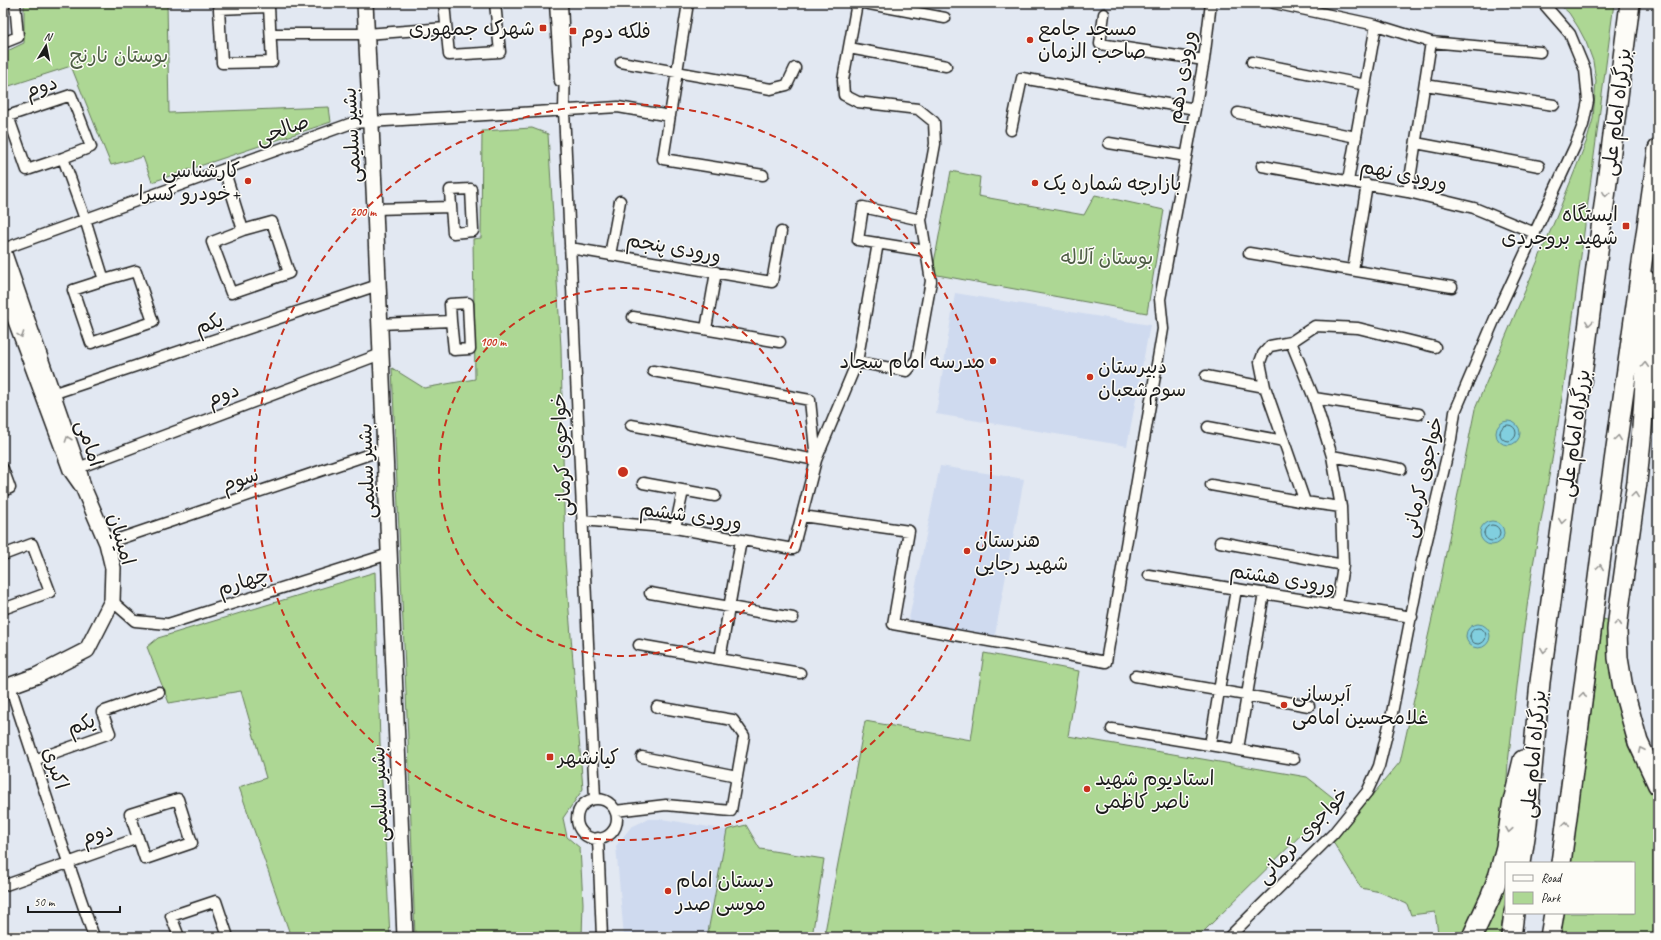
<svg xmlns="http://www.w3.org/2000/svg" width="1661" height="940" font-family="Caveat,'Playpen Sans Arabic',sans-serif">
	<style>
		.built { fill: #cfdaef }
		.green { fill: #add794; stroke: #647a58 }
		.water { fill: #81cfdf; stroke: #598791 }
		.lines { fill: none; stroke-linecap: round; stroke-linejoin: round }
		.shore { stroke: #44646a; stroke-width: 1 }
		.street-casing { stroke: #1c1c1c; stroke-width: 13 }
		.secondary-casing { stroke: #1c1c1c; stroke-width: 18 }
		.highway-casing { stroke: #1c1c1c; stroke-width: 22 }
		.street { stroke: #fdfcf7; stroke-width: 10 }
		.secondary { stroke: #fdfcf7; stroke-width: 15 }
		.highway { stroke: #fdfcf7; stroke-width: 19 }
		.oneway { stroke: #989794 }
		.ring { fill: none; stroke: #c8321e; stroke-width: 2; stroke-dasharray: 7 5 }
		.poi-dot { fill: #c8321e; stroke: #fdfcf7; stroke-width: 1.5 }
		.labels { text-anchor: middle; stroke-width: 3; stroke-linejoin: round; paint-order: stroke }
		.poi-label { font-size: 20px; fill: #1c1c1c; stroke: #fdfcf7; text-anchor: start }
		.park-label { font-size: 20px; fill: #4f5d46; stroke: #fdfcf7 }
		.street-label { font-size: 20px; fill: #1c1c1c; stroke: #fdfcf7 }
		.centre { fill: #c8321e; stroke: #fdfcf7; stroke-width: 2 }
		.ring-label { font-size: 12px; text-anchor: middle; font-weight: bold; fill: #c8321e; stroke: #fdfcf7; stroke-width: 3; stroke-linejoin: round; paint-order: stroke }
	</style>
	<rect width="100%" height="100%" fill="#e2e8f2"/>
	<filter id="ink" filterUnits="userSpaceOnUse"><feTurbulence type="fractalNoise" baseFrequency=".025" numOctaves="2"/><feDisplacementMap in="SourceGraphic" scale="8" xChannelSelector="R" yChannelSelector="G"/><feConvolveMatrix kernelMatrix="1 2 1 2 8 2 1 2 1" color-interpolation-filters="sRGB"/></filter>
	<g filter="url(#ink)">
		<path class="built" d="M955 293 1150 325 1127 446 936 414Z
			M940 466 1024 479 994 640 908 624Z
			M648 819H662L727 830 707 937H624L616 846 631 827Z"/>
		<path class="green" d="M24 3H167L169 113 329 107 331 122 152 182 143 157 111 165 71 66 3 88V53L24 43Z
			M1558 3H1614L1565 378 1554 449 1533 565 1523 635 1508 763 1505 806 1491 875 1465 937H1444L1438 933 1435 912 1411 915 1407 904 1380 892 1361 888 1333 842 1400 762 1440 583 1475 409 1558 213 1587 140 1593 119 1596 81 1593 61 1586 42 1578 27 1569 13Z
			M532 128 548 134 561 347 565 560 583 789 563 818 567 837 580 848 583 903 582 937H415L408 739 392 368 424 388 475 379 473 239 481 238 482 131Z
			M951 171 980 177 978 196 1084 215 1095 195 1164 210 1147 313 932 274Z
			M375 572 380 743 390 937H291L239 787 266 778 241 691 169 703 147 647 158 638Z
			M1603 619 1611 621 1616 694 1628 746 1658 805V937H1560L1564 913H1634V863H1571Z
			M984 653 1079 671 1068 736 1307 777 1336 800 1198 937H824L865 721 971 740Z
			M746 825 760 849 824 859 812 937H707L727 830Z
			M1506 871V895L1500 937H1481Z"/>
		<path class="water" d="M1496 433a12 12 0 1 1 24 0a12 12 0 1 1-24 0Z
			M1480 533a12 12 0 1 1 24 0a12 12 0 1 1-24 0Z
			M1466 636a12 12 0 1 1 24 0a12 12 0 1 1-24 0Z"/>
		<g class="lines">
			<path class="shore" d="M1500 433a8 8 0 1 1 16 0a8 8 0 1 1-16 0Z
				M1484 533a8 8 0 1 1 16 0a8 8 0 1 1-16 0Z
				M1470 636a8 8 0 1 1 16 0a8 8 0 1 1-16 0Z"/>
			<g class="street-casing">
				<path id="street" d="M444 3 449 55 500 52 495 3
					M555 3 560 81
					M562 3 565 66 564 110 595 799
					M688 3 663 159 763 175
					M857 3 843 80 844 95 858 102 918 109 934 122 935 144 921 220
					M864 3 945 18
					M1274 3 1376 25
					M269 7 272 62 222 63 219 9Z
					M1104 14 1100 44 1204 60
					M271 34H366L446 28
					M3 43 18 37 15 3
					M849 48 946 66
					M621 62 771 89 787 85 795 68
					M1252 62 1366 85
					M1425 85 1554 105
					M1238 113 1356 137
					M1011 130 1022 78 1195 109
					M1109 143 1186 156
					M1416 143 1539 166
					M63 158 91 147 71 95 8 116 27 170 63 158 85 219 104 280 73 290 91 343 153 322 136 271 104 280
					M1262 166 1408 192 1474 208 1535 233
					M224 169 243 230 272 222 289 273 231 293 212 242 243 230
					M1348 181 1376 25 1431 42 1540 52
					M1408 192 1431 42
					M375 209 451 207 450 190 471 189 473 231 453 233 451 207
					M570 248 772 282 781 232
					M3 249 352 123 618 107 670 116
					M1249 253 1452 287
					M610 255 620 201
					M1353 270 1367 184
					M633 317 780 342
					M380 324 451 321 450 304 468 303 470 349 454 350 451 321
					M706 329 716 272
					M1291 342 1314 398 1332 456 1341 507 1343 565 1337 605
					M857 362 907 371 917 359 931 281 921 220 863 207 858 240 926 251
					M1206 376 1265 387
					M52 394 378 285
					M1314 398 1419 414
					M631 425 816 460 810 400 653 371
					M1208 427 1284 441
					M1332 456 1401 469
					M78 468 381 354
					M3 469 10 488 3 491
					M643 483 715 496
					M1211 485 1305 502
					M1341 507 1305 502 1265 387 1260 362 1263 354 1270 346 1291 342 1315 326 1358 328 1435 347
					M802 516 909 531 893 624 1106 662 1163 329 1160 299 1204 60 1211 3
					M582 520 675 528 793 549 816 460 857 362 878 243
					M675 528 683 491
					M1220 542 1343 565
					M107 543 385 449
					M3 555 32 544 50 592 3 609
					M1149 575 1412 617
					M650 593 793 618
					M112 601 135 621 168 624 389 554
					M639 645 800 673
					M720 659 741 540
					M1135 676 1309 706
					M10 686 68 862 94 937
					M1112 729 1294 759
					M1210 745 1236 589
					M1238 749 1264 593
					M642 757 737 776
					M34 760 110 733 102 712 159 692
					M178 799 192 843 145 859 130 814Z
					M577 819a20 20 0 1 1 40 0a20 20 0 1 1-40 0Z
					M615 811 666 805 731 811 744 736 733 720 657 707
					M598 838 602 937
					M3 886 138 838
					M179 937 171 916 216 901 228 937
					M1229 937 1333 834 1367 792 1379 766 1392 713 1421 565 1451 439 1455 412 1496 316 1575 146 1583 125 1588 101 1585 70 1570 34 1543 3"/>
			</g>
			<g class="secondary-casing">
				<path id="secondary" d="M365 3 375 209 405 937
					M3 251 78 468 83 487 71 470 3 286
					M3 688 36 676 87 650 112 601 113 568 107 543 83 487"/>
			</g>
			<g class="highway-casing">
				<path id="highway" d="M1646 280 1650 308 1642 428 1637 482 1620 602 1617 630 1618 658 1623 688 1638 742 1658 785
					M1521 863 1527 824 1540 682 1585 353 1630 3
					M1561 863 1603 540 1658 149
					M1472 937 1491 896 1499 874 1506 847 1512 806 1523 760
					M1511 937 1514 913
					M1550 937 1554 913"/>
			</g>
			<use href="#street" class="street"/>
			<use href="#secondary" class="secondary"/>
			<use href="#highway" class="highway"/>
		</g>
		<defs><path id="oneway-chevron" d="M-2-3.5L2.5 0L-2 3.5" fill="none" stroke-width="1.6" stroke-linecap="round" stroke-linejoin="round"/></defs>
		<g class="oneway">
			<use href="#oneway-chevron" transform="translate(1606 194) rotate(97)"/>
			<use href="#oneway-chevron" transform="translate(1589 323) rotate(97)"/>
			<use href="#oneway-chevron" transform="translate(21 335) rotate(70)"/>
			<use href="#oneway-chevron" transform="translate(1645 365) rotate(-87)"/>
			<use href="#oneway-chevron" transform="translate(1618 438) rotate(-82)"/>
			<use href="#oneway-chevron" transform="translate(68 439) rotate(-109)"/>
			<use href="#oneway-chevron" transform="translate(1635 495) rotate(-82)"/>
			<use href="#oneway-chevron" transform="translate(1562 521) rotate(98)"/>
			<use href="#oneway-chevron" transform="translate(1600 567) rotate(-82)"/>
			<use href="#oneway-chevron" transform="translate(1618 623) rotate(-85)"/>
			<use href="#oneway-chevron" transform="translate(1544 650) rotate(98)"/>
			<use href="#oneway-chevron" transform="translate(1583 695) rotate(-83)"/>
			<use href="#oneway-chevron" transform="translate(1641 750) rotate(-115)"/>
			<use href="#oneway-chevron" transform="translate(1566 824) rotate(-83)"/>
			<use href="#oneway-chevron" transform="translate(1509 830) rotate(99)"/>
		</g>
	</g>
	<g class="ring">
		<circle cx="623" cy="472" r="184"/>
		<circle cx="623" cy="472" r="368"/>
	</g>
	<g class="poi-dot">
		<rect x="539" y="24" width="8" height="8" rx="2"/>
		<rect x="569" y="27" width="8" height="8" rx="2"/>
		<circle cx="1030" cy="40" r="4"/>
		<circle cx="248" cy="181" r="4"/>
		<circle cx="1035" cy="183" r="4"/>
		<rect x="1622" y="222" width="8" height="8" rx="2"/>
		<circle cx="993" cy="361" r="4"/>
		<circle cx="1090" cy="377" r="4"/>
		<circle cx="967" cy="551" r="4"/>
		<circle cx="1284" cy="705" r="4"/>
		<rect x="546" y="753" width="8" height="8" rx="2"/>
		<circle cx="1087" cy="789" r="4"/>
		<circle cx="668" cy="891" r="4"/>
	</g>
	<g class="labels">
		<g class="poi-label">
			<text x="535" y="35" text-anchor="end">شهرک جمهوری</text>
			<text x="1038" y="35">مسجد جامع<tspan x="1038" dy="23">صاحب الزمان</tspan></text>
			<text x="581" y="38">فلکه دوم</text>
			<text x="240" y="177" text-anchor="end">کارشناسی<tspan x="240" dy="23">خودرو کسرا+</tspan></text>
			<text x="1043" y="190">بازارچه شماره یک</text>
			<text x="1618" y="221" text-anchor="end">ایستگاه<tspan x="1618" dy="23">شهید بروجردی</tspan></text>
			<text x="985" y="368" text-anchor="end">مدرسه امام سجاد</text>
			<text x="1098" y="373">دبیرستان<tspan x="1098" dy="23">سوم‌شعبان</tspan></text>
			<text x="975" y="547">هنرستان<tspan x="975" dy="23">شهید رجایی</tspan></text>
			<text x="1292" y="701">آبرسانی<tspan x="1292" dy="23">غلامحسین امامی</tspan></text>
			<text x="558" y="764">کیانشهر</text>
			<text x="1095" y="785">استادیوم شهید<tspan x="1095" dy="23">ناصر کاظمی</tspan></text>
			<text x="676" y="887">دبستان امام<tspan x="676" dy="23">موسی صدر</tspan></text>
		</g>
		<g class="park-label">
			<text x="119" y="62">بوستان نارنج</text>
			<text x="1107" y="264">بوستان آلاله</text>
		</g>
		<g class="street-label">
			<text transform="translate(1181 77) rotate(-81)" y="7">ورودی دهم</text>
			<text transform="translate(41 86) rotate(-18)" y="7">دوم</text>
			<text transform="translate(1616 112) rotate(-83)" y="7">بزرگراه امام علی</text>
			<text transform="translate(282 129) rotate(-20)" y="7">صالحی</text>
			<text transform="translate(351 135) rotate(-93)" y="7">بشیر سلیمی</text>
			<text transform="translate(1404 174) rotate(12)" y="7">ورودی نهم</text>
			<text transform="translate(674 247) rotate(10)" y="7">ورودی پنجم</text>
			<text transform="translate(209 323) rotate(-19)" y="7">یکم</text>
			<text transform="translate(223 394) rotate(-20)" y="7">دوم</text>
			<text transform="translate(1574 433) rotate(-82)" y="7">بزرگراه امام علی</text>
			<text transform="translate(90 443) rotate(72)" y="7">امامی</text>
			<text transform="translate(561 455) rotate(-93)" y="7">خواجوی کرمانی</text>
			<text transform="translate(366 471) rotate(-92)" y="7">بشیر سلیمی</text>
			<text transform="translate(1422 477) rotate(-77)" y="7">خواجوی کرمانی</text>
			<text transform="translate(240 479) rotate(-19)" y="7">سوم</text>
			<text transform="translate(691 515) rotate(8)" y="7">ورودی ششم</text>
			<text transform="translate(122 539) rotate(74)" y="7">امینیان</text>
			<text transform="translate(1283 578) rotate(9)" y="7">ورودی هشتم</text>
			<text transform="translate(243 581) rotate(-18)" y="7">چهارم</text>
			<text transform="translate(81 724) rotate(-21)" y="7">یکم</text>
			<text transform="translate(1533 754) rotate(-85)" y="7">بزرگراه امام علی</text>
			<text transform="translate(56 768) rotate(72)" y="7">اکبری</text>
			<text transform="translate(379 794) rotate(-92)" y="7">بشیر سلیمی</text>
			<text transform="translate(97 833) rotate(-19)" y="7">دوم</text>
			<text transform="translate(1302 835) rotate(-47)" y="7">خواجوی کرمانی</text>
		</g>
	</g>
	<circle cx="623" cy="472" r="6" class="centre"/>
	<g class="ring-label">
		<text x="363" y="216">200 m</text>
		<text x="493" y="346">100 m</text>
	</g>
	<rect width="1661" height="940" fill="none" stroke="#fdfcf7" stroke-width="16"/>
	<rect x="8" y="8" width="1645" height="924" fill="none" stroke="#1c1c1c" stroke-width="1.5" filter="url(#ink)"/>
	<rect x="1505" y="862" width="130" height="52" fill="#fdfcf7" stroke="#a3a29f"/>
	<rect x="1513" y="875" width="20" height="6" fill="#fdfcf7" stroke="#a3a29f"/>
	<text x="1541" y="882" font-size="12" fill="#1c1c1c">Road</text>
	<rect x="1513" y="892" width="20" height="12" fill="#add794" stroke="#a3a29f"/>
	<text x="1541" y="902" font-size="12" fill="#1c1c1c">Park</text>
	<g transform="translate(46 46) rotate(10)" stroke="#fdfcf7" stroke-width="3" paint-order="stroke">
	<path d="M0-3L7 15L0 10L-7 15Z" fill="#1c1c1c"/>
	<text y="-6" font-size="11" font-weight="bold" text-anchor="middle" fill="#1c1c1c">N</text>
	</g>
	<path d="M28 906v6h92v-6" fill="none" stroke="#1c1c1c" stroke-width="2"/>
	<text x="34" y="906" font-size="12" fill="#1c1c1c" stroke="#fdfcf7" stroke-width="3" paint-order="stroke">50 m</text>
</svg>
